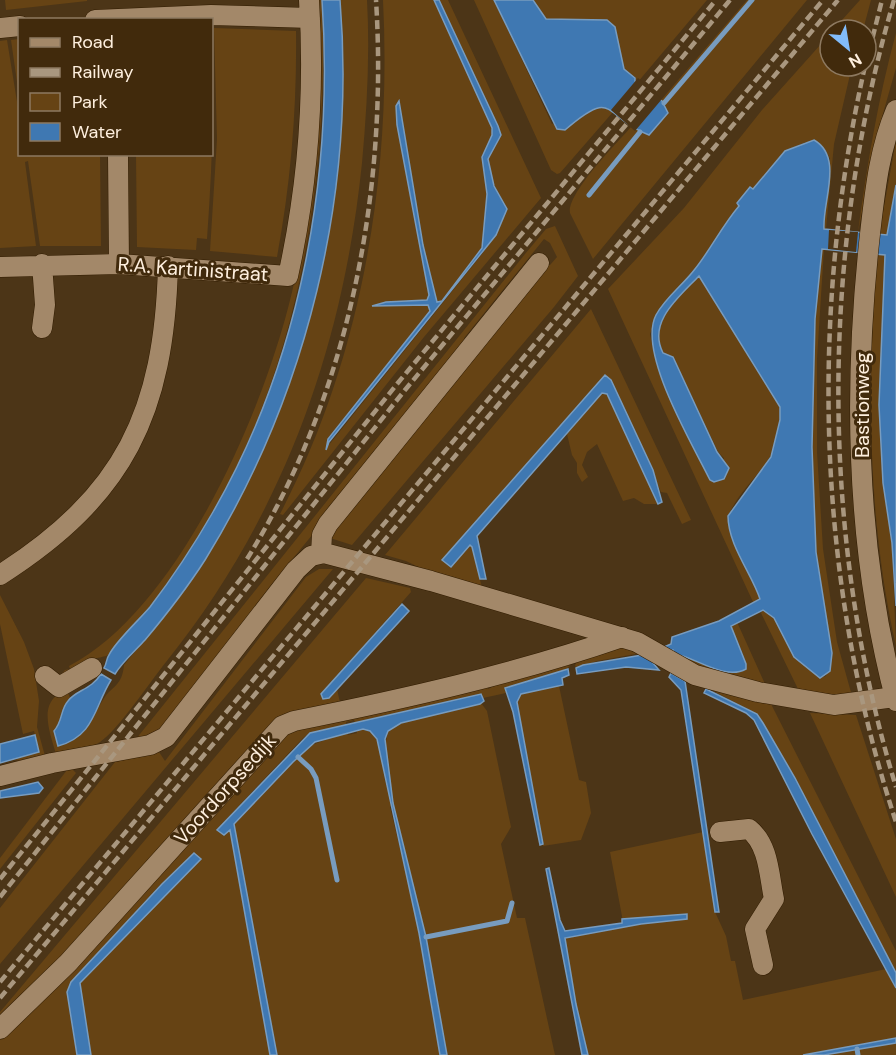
<svg xmlns="http://www.w3.org/2000/svg" width="896" height="1055" font-family="'DM Sans',sans-serif">
	<style>
		.green { fill: #664314 }
		.water { fill: #3f78b2; stroke: #789cbf; stroke-width: 1.5 }
		.pier { fill: #4c3517 }
		.lines { fill: none; stroke-linecap: round; stroke-linejoin: round }
		.stream { stroke: #789cbf; stroke-width: 5 }
		.minor-casing { stroke: #311c00; stroke-width: 21 }
		.minor { stroke: #a38869; stroke-width: 20 }
		.rail { stroke: #a9977f; stroke-width: 4.5; stroke-dasharray: 9 4.5; stroke-linecap: butt }
		.labels { text-anchor: middle; stroke-width: 6; stroke-linejoin: round; paint-order: stroke }
		.street-label { font-size: 20px; fill: #feefde; stroke: #412a0c }
	</style>
	<rect width="100%" height="100%" fill="#4c3517"/>
	<path class="green" d="M5 0H87V1L6 10Z
		M315 0H322L323 12C328 226 283 444 144 614 135 624 119 649 108 655 105 657 99 657 95 659 83 665 74 678 60 676L65 670 70 669 69 666C185 606 278 382 299 258 303 230 302 200 304 172 308 115 312 57 315 0Z
		M340 0H367C370 54 367 109 362 163 343 348 283 516 166 662 150 682 118 730 100 742 88 750 69 751 56 754 49 730 37 700 67 690L70 698C59 711 58 729 58 746 84 739 89 721 103 700 112 685 122 687 124 665 152 631 181 598 205 560 295 414 340 249 341 77 341 52 342 26 340 0Z
		M383 0H434L490 120 492 135 482 157 487 194 483 242 478 256 442 301 437 302 423 245 398 102 397 125 429 295 427 300 386 302 373 306 428 305 430 311 328 439V446L482 254 500 228 501 219 507 210 494 186 488 159 501 135 439 0H448L541 198 424 337 283 515 280 514C362 357 392 176 383 0Z
		M474 0H494L552 124C569 117 596 99 613 112L560 173 557 174 551 170Z
		M533 0H707L637 83 635 77 624 69 607 20 546 19Z
		M747 0H807L593 259 570 213C567 193 617 143 631 127L650 134 667 113 661 100Z
		M860 0H871L863 30H833Z
		M214 28 296 31C297 107 291 182 277 257L210 251 217 139Z
		M896 33V68L880 124 858 232C867 165 878 99 896 33Z
		M830 34V66H852L834 144 826 229H823L830 159 826 151 806 142 785 151 740 205 695 269 661 308 650 334 657 366 710 480 724 458 718 452 673 357 663 353C647 322 680 297 699 276L780 407C785 464 747 474 728 516L731 535 759 591 760 599 754 604 608 289 684 208 762 110Z
		M19 39H20L19 96 11 40Z
		M7 40 19 114 20 154 100 155 101 246H40L28 161 25 162 36 246 0 248V41Z
		M212 71C214 127 211 183 207 239L197 238 196 250 137 247 136 155 212 154Z
		M896 141V185L887 235 879 234Z
		M555 226 578 276 554 307 352 545 330 538 329 535 538 269 550 265 557 257 550 243 544 239 464 338 469 343 268 589 256 611 166 726 148 736 136 739 525 254 546 229Z
		M821 249H824L817 359V452L823 549 837 642 852 696 799 691 761 613 763 610 774 618 794 657 820 678 826 676 832 653 816 552 812 447 815 319Z
		M877 254H885L879 405 883 483 892 543 896 646C867 518 867 384 877 254Z
		M591 309 691 520 682 524 667 493 661 492 611 380 605 375 442 559 451 567 470 545 472 546 482 588 431 573 406 561 385 555Z
		M602 393 607 394 658 504H644L634 498 623 501 597 444 587 452 582 465 588 477 582 482 577 473V463L572 455 567 434Z
		M319 569H333L0 964V908L115 762 159 752 165 761 306 577Z
		M366 578 410 588 411 592 321 694 329 698 337 689 341 707 290 717 0 1022V1012Z
		M0 595 24 642 34 669 39 701 37 727 45 756 21 763 16 759 39 751 34 731 23 734 0 624Z
		M737 622 765 684 688 664 676 653 725 670 744 671 743 654 731 626Z
		M621 647 641 653 597 661 576 668 575 665 578 660Z
		M568 664 570 666 565 670 505 688 506 693 483 698 482 694 355 723 354 720 346 722V725L310 733 303 738 217 829 224 835 230 830 270 1055H91L80 983 200 860 194 853 158 887 71 982 70 1015 77 1055H0V1036L288 730 487 687 488 689 500 683Z
		M559 686 579 780 586 782 591 813 581 840 543 846 517 702 521 694Z
		M706 687 771 704 896 951V973L795 778 763 723 757 714Z
		M481 703 487 711 511 827 501 844 517 918H525L555 1055H447L426 937 393 804 390 807 414 906 440 1055H277L234 826 235 822 309 746 347 732 348 735 357 733V730C391 726 376 778 391 793L385 746 388 731 401 723Z
		M810 713 856 715 896 839V897Z
		M72 769 76 773 0 869V858L67 770Z
		M703 832 715 912 726 936 731 961H735L743 1000 886 969 896 988V1038L803 1055H588L576 1004 565 938 624 927 610 852Z
		M896 1043V1055H824Z"/>
	<path class="water" d="M322 0H340C356 195 307 395 205 560 187 588 166 615 145 640 135 651 122 662 115 674L104 668C107 663 106 659 109 655 115 642 139 620 150 607 173 577 194 545 213 512 301 359 334 175 322 0Z
		M434 0H439L498 126 501 135 488 159 494 186 507 209 496 235 329 442 326 450 328 439 430 311 428 305 372 306 386 302 427 300 429 295 397 125 396 106 399 101 423 245 437 302 442 301 482 248 487 194 482 157 492 135V128Z
		M494 0H533L546 19 607 20 615 27 624 69 635 78V81L662 101 668 113 649 135C602 117 616 86 565 130L557 129Z
		M814 140C844 157 822 202 824 229L887 235 896 185V606L892 543 883 483 879 405 885 255 822 249 815 319 812 447 816 552 832 653 830 671 820 678 794 657 774 618 763 610 731 626 746 664V669C725 681 695 657 675 654L673 650 653 658V663L659 670 626 667 577 674 576 668 583 665 648 654 671 644 672 637 719 621 760 599C752 574 728 545 728 516L771 457 780 420V407L699 276C679 297 647 322 663 353L673 357 717 452 729 468 724 479 714 482 710 480C692 443 637 352 656 315 666 297 683 285 695 269 711 249 722 226 739 206L737 203 750 187 753 189 785 151Z
		M605 375 611 380 653 470 662 502 658 504 607 394 602 393 477 536 486 579H480L472 547 470 545 451 567 442 560Z
		M402 604 409 611 329 698 323 699 321 694Z
		M568 669 569 675 562 678 563 685 521 694 517 702 543 844 540 845 513 712 505 688Z
		M671 673 685 681 719 912H715L681 690 669 677Z
		M101 674 111 680C94 707 95 736 58 746L54 731C63 721 60 710 68 701 76 690 91 690 101 674Z
		M706 689 757 714 763 723 795 778 896 973V988L812 834 754 720 746 713 704 693Z
		M481 694 484 701 480 704 401 723 388 731 385 739 393 803 426 937 447 1055H440L419 933 377 739 370 731 363 729 315 742 293 762 234 824 277 1055H270L230 830 224 835 217 830 310 733Z
		M35 735 39 752 0 763V744Z
		M38 782 43 788 39 793 0 798V791Z
		M194 853 201 859 80 983 91 1055H77L67 992 71 982 162 884Z
		M549 868 560 920 565 931 622 923V919L687 914V919L641 924 565 938 576 1004 588 1055H582L546 869Z
		M896 1038V1043L824 1055H803Z"/>
	<path class="pier" d="M638 78 662 99 635 131 611 110Z
		M829 230 858 232 856 252 828 249Z"/>
	<g class="lines">
		<path class="stream" d="M664 103 752 0
			M589 195 640 132
			M298 757 311 769 316 778 337 880
			M426 937 507 921 512 903
			M857 1049 858 1055"/>
		<g class="minor-casing">
			<path id="minor" d="M95 20 211 15 310 18
				M0 28 20 26
				M896 110C879 150 875 191 870 234 853 388 856 551 896 701
				M118 154 119 264
				M0 267 119 264 288 276C308 185 315 93 309 0
				M42 328 45 305 42 264
				M321 553 322 535 328 524 539 263
				M0 575C125 495 164 413 168 266
				M45 676 59 687 92 668
				M0 776 52 763 150 745 166 737 296 570 311 556 324 553 431 581 637 642 695 675 758 692 834 705 895 697
				M720 832 749 829C769 845 769 875 774 899L755 929 763 965
				M0 1029 68 963 282 726 294 721C404 699 515 674 622 637"/>
		</g>
		<use href="#minor" class="minor"/>
		<path class="rail" d="M894 0C820 252 819 535 896 787
			M866 64 882 0
			M865 66C809 314 816 580 896 822
			M247 559C349 395 388 192 376 0
			M0 879 397 384 716 0
			M0 897 405 390 730 0
			M0 982 823 0
			M0 998 838 0"/>
	</g>
	<g class="labels">
		<g class="street-label">
			<text transform="translate(193 269) rotate(4)" y="7">R.A. Kartinistraat</text>
			<text transform="translate(862 405) rotate(-90)" y="7">Bastionweg</text>
			<text transform="translate(225 789) rotate(-48)" y="7">Voordorpsedijk</text>
		</g>
	</g>
	<rect x="18" y="18" width="195" height="138" fill="#412a0c" stroke="#8d7960" stroke-width="1.5"/>
	<rect x="30" y="38" width="30" height="9" fill="#a38869" stroke="#8d7960" stroke-width="1.5"/>
	<text x="72" y="48" font-size="18" fill="#feefde">Road</text>
	<rect x="30" y="68" width="30" height="9" fill="#a9977f" stroke="#8d7960" stroke-width="1.5"/>
	<text x="72" y="78" font-size="18" fill="#feefde">Railway</text>
	<rect x="30" y="93" width="30" height="18" fill="#664314" stroke="#8d7960" stroke-width="1.5"/>
	<text x="72" y="108" font-size="18" fill="#feefde">Park</text>
	<rect x="30" y="123" width="30" height="18" fill="#3f78b2" stroke="#8d7960" stroke-width="1.5"/>
	<text x="72" y="138" font-size="18" fill="#feefde">Water</text>
	<g transform="translate(848 48) rotate(150)"><circle r="28" fill="#412a0c" stroke="#8d7960" stroke-width="1.5"/>
	<path d="M0-4.5L10 22L0 15L-10 22Z" fill="#82bcfa"/>
	<text y="-9" font-size="16" font-weight="bold" text-anchor="middle" fill="#feefde">N</text>
	</g>
</svg>
